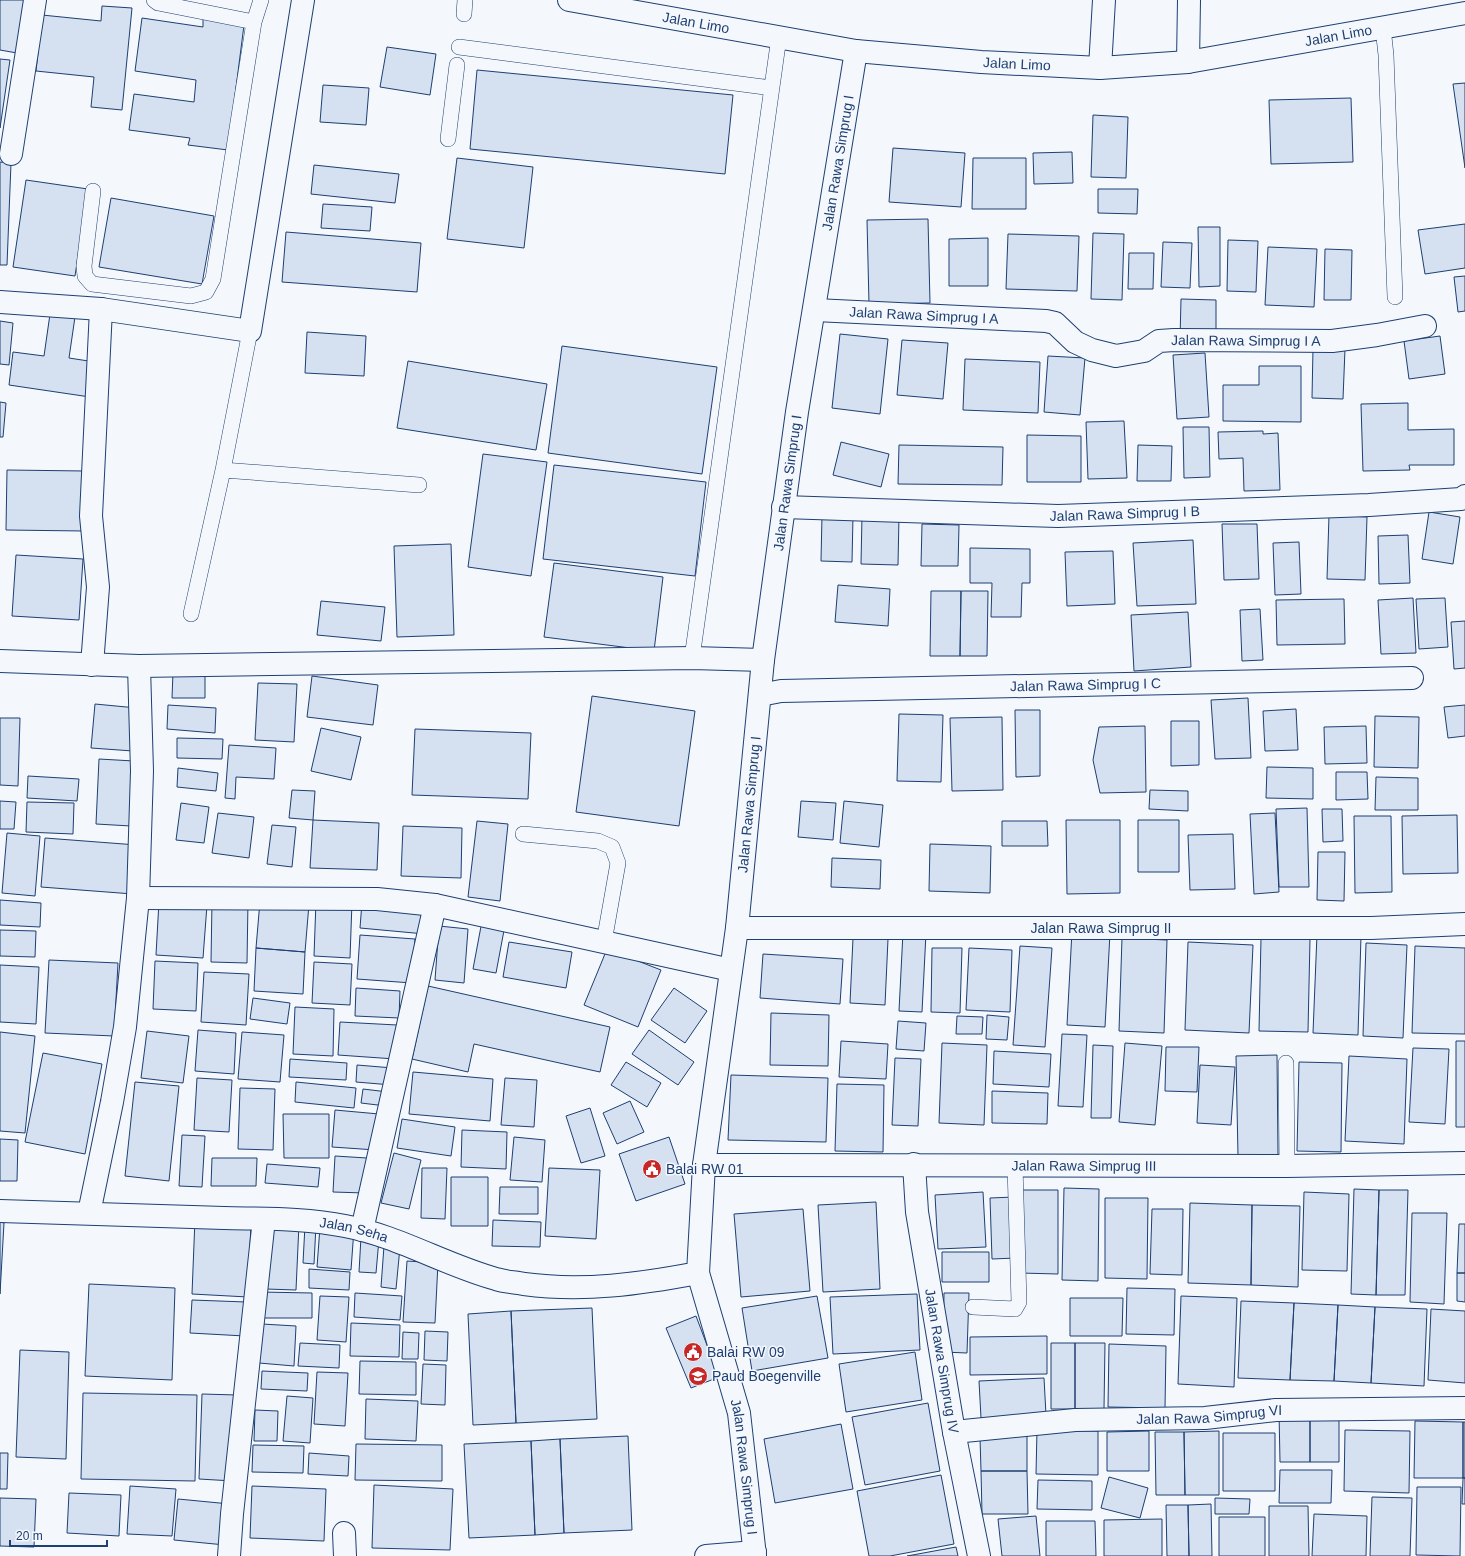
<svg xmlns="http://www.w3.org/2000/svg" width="1465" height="1556" font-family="Helvetica,sans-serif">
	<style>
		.building { fill: #d5e0f0; stroke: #1d3f73 }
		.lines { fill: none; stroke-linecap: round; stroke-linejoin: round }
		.service-casing { stroke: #1d3f73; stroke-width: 16 }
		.minor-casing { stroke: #1d3f73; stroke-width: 24 }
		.tertiary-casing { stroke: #1d3f73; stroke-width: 24 }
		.service { stroke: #f4f7fb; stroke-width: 15 }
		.minor { stroke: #f4f7fb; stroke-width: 22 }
		.tertiary { stroke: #f4f7fb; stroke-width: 22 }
		.labels { text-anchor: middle; stroke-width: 3; stroke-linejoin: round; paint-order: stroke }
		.street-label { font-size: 14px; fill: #1d3f73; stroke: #f4f7fb }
		.poi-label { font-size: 14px; fill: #1d3f73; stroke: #f4f7fb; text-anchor: start }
	</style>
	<rect width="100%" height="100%" fill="#f4f7fb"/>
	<path class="building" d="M0 0H26L17 53 0 50Z
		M102 6 132 8 122 110 91 107 94 77 36 71 42 15 101 21Z
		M142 18 203 27V19L244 25 228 150 188 145 190 138 129 130 134 94 194 102 196 80 135 71Z
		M387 47 436 54 430 95 380 87Z
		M0 59 10 60 0 128Z
		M477 70 733 95 725 174 470 149Z
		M1465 83V168L1453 84Z
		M323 85 369 88 366 125 320 122Z
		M1351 98 1353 162 1271 164 1269 100Z
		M1093 115 1128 117 1126 178 1091 177Z
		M893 148 965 153 961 207 889 202Z
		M1072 152 1073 183 1034 184 1033 153Z
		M457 158 533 167 524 248 447 239Z
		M973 158H1026V209H972Z
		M0 162 11 163 7 265H0Z
		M314 165 399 174 395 203 311 194Z
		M26 180 88 189 75 276 13 267Z
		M1098 189H1138L1137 214 1098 213Z
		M111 198 214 216 202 284 99 267Z
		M323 204 372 207 370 231 321 228Z
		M928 219 930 303 869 304 867 220Z
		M1465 224V268L1425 274 1418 230Z
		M1198 227H1220V286L1199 287Z
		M286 232 421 243 417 292 282 282Z
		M1093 233 1124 234 1122 300 1091 299Z
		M1008 234 1079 236 1077 291 1006 289Z
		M988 238V286H949V239Z
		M1228 240 1258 241 1256 292 1227 291Z
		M1163 242 1192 243 1190 288 1161 287Z
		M1268 247 1317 249 1314 307 1265 305Z
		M1325 249 1352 250 1351 300H1324Z
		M1129 253H1154L1153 289H1128Z
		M1465 276V311L1458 312 1454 277Z
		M1181 299 1216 300V340L1180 339Z
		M51 307 76 310 69 358 95 362 90 397 9 385 13 352 44 356Z
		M0 321 13 323 9 365 0 364Z
		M307 332 366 336 364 376 305 373Z
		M840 334 888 339 880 414 832 408Z
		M1440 336 1445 374 1409 379 1404 341Z
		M902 340 948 343 943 399 897 395Z
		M562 346 717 367 702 474 548 453Z
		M1313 348 1345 349 1343 399 1312 398Z
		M1205 353 1209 417 1177 419 1173 355Z
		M1048 356 1085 358 1080 415 1044 412Z
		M965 359 1040 362 1038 413 963 410Z
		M408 361 547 384 536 450 397 428Z
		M1259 366H1301V422L1223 421V385H1259Z
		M0 402 6 403 3 437H0Z
		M1408 403V430L1454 429V465H1409L1410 470 1363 471 1361 404Z
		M1124 421 1127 478 1088 479 1086 422Z
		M1183 427H1209L1210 477 1184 478Z
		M1263 431V434L1278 433 1280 490 1244 491 1243 458 1219 459 1218 432Z
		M1027 435 1081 436V482H1027Z
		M841 442 889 454 881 487 833 475Z
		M899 445 1003 447 1002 485 898 484Z
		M1138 445 1172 446 1171 481H1137Z
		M483 454 547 462 531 576 468 567Z
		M554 465 706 482 695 576 543 559Z
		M7 470 85 471 84 531 6 530Z
		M1429 512 1460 517 1453 564 1422 559Z
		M822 515 853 516 852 562 821 561Z
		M862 515 899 516 898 565 861 564Z
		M1329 515 1367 517 1365 580 1327 579Z
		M922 524 959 525 958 566H921Z
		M1222 524H1257L1259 579 1224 580Z
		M1408 535 1410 583 1379 584 1378 536Z
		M1193 540 1196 604 1137 606 1133 543Z
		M1299 542 1301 594 1275 595 1273 543Z
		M451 544 454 635 397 637 394 546Z
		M970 548 1030 549V583H1022L1021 617H991L992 583H970Z
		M1113 551 1115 604 1067 606 1065 552Z
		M16 555 83 559 79 620 12 616Z
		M554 563 663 577 654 651 544 637Z
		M838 585 890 589 888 626 835 622Z
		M931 591H961L960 656H930Z
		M961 591H988L987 656H960Z
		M1413 598 1416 653 1381 654 1378 600Z
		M1445 598 1448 647 1419 649 1416 599Z
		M1344 599 1345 644 1277 645 1276 600Z
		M321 601 385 607 381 641 317 635Z
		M1260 609 1263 660 1242 661 1240 610Z
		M1188 612 1191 667 1134 671 1131 615Z
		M1465 621V668L1454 669 1451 622Z
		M173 672H205V698H172Z
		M312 676 378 685 373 725 307 717Z
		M258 683 297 684 294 742 255 740Z
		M592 696 695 711 679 826 576 812Z
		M1248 698 1251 758 1215 759 1211 700Z
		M95 704 137 708 133 751 91 748Z
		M168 705 216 708 215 733 167 729Z
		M1465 705V736L1448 738 1444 707Z
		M1296 709 1298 750 1265 751 1263 711Z
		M1015 710H1040V776L1016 777Z
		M899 714 943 715 941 782 897 781Z
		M1375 716 1419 717 1418 768 1374 767Z
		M1002 717 1003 790 952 791 950 718Z
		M0 718H20L18 786 0 785Z
		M1171 721H1199V765L1171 766Z
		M1145 726 1146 792 1100 793 1093 760 1099 727Z
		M1366 726 1367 763 1325 764 1324 727Z
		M321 728 361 737 351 780 311 771Z
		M415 729 531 733 528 799 412 795Z
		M177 738 223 739 222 759 177 758Z
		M229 745 276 748 274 779 236 777 235 799 225 798Z
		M99 759 134 761 131 826 96 824Z
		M1267 767 1313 768V799L1266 798Z
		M178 768 218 773 216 791 177 787Z
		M1336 772H1367L1368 799 1336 800Z
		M28 776 79 779 77 801 27 798Z
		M1376 777 1418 778V810H1375Z
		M292 790 315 791 313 820 289 818Z
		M1150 790 1188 791V811L1149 809Z
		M0 801 16 802 14 829H0Z
		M801 801 836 803 833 840 798 837Z
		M844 801 883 805 879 847 840 843Z
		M27 802 74 803 73 834 26 832Z
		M181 803 209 807 204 843 176 840Z
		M1307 808 1309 887H1279L1276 809Z
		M1322 809H1342L1343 841 1323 842Z
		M218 813 254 817 249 858 212 853Z
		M1275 813 1279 892 1254 894 1250 814Z
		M1457 815 1458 873 1403 874 1402 816Z
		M1354 816H1391L1392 892 1355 893Z
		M313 820 379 823 377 870 310 868Z
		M1066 820H1120V893L1067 894Z
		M1138 820H1179V872H1138Z
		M477 821 508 824 500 901 468 897Z
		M1002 821H1047L1048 846H1002Z
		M272 825 296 827 292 867 267 864Z
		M403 826 462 828 461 878 401 876Z
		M7 833 40 836 35 896 2 893Z
		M1233 834 1235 889 1190 890 1188 835Z
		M45 838 137 845 133 894 41 887Z
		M930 844 991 846 990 893 929 891Z
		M1318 852H1345L1344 901 1317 900Z
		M832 858 881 860 880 889 831 887Z
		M0 900 41 903 40 927 0 925Z
		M159 901 207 905 203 958 156 955Z
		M212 901H248L247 963 211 962Z
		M260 901 309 904 305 952 256 948Z
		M316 901 352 902 350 958 314 956Z
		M362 902 427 907 425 934 360 928Z
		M482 921 505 925 496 973 473 969Z
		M439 926 468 929 464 983 435 980Z
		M0 930 36 931 35 957 0 956Z
		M1072 931 1110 933 1105 1027 1067 1025Z
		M903 932 926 933 922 1012 899 1011Z
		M1317 934 1361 936 1358 1035 1313 1033Z
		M360 935 415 939 412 983 357 979Z
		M853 938 888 939 885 1005 850 1003Z
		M1122 938 1167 940 1164 1033 1119 1031Z
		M1261 938 1310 939 1308 1032 1259 1031Z
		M509 942 572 952 566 988 503 977Z
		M1188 942 1253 945 1249 1033 1185 1030Z
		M1366 943 1407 945 1403 1038 1363 1036Z
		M1020 946 1052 948 1045 1047 1013 1045Z
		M1415 946 1465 948V1034L1412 1033Z
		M256 948 305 952 303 994 254 991Z
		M932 948H962L960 1013 931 1012Z
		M969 948 1012 950 1010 1012 966 1010Z
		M607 949 661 970 638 1027 584 1005Z
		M763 954 843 959 840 1004 760 998Z
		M49 960 118 963 114 1036 45 1033Z
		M155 961 198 963 196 1011 153 1009Z
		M314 962 352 964 350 1005 312 1003Z
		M0 965 39 967 36 1024 0 1022Z
		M204 972 249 974 246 1025 201 1022Z
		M428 986 610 1027 600 1072 474 1044 468 1072 412 1059Z
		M356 988 400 991 399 1018 355 1016Z
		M674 988 707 1011 685 1043 651 1020Z
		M253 998 290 1003 287 1024 250 1019Z
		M295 1007 334 1009 333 1056 293 1054Z
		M771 1013 829 1015 828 1066 770 1065Z
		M987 1015 1009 1017 1007 1040 986 1039Z
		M957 1016 983 1017 982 1034H956Z
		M898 1021 926 1023 924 1051 896 1049Z
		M340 1022 397 1025 395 1059 338 1055Z
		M198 1030 236 1033 234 1074 195 1071Z
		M649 1030 694 1062 678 1085 632 1054Z
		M147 1031 189 1036 183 1083 141 1078Z
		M0 1032 35 1036 25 1133 0 1131Z
		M242 1032 284 1035 280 1082 238 1079Z
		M1062 1034 1087 1035 1083 1107 1058 1106Z
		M841 1041 888 1044 886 1079 839 1077Z
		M1456 1041H1465V1127H1456Z
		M942 1043 987 1045 984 1125 939 1123Z
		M1125 1043 1162 1046 1155 1125 1119 1122Z
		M1093 1045 1113 1046 1111 1118H1091Z
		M1166 1047H1199L1197 1092 1165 1091Z
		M1413 1048 1449 1049 1445 1124 1409 1122Z
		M994 1051 1051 1054 1049 1087 993 1084Z
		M43 1053 102 1064 85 1154 25 1142Z
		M1277 1055 1278 1155 1238 1156 1236 1056Z
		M1349 1056 1407 1059 1404 1144 1345 1141Z
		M895 1058 921 1059 918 1126 892 1125Z
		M290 1059 347 1063 346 1080 289 1077Z
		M626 1062 661 1083 647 1107 611 1085Z
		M1299 1062 1342 1063 1341 1152 1297 1151Z
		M357 1065 393 1068 392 1085 356 1082Z
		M1200 1065 1235 1067 1231 1125 1197 1123Z
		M413 1072 493 1079 490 1121 409 1114Z
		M731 1075 828 1078 826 1142 728 1140Z
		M197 1078 232 1080 229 1132 194 1130Z
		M505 1078 537 1080 534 1127 501 1125Z
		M135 1082 179 1086 169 1181 125 1176Z
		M296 1082 356 1088 354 1108 295 1102Z
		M837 1084 884 1085 883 1152 835 1151Z
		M240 1088 275 1089 273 1150 238 1149Z
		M363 1089 388 1092 386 1106 361 1103Z
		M992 1091 1048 1093 1047 1124 992 1123Z
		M630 1101 644 1132 617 1144 603 1113Z
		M590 1108 605 1156 581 1163 566 1116Z
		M335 1110 379 1114 376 1150 332 1147Z
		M283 1114H329V1158H284Z
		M402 1119 455 1127 451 1156 397 1148Z
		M462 1130 507 1132 506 1169 461 1167Z
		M182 1135 205 1136 202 1187 179 1186Z
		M514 1137 545 1140 542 1182 510 1180Z
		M669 1137 685 1184 636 1201 619 1154Z
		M0 1139 18 1140 17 1181H0Z
		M394 1153 421 1160 409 1209 381 1203Z
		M335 1156 367 1158 365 1193 333 1192Z
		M212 1158H257L256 1186H211Z
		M267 1164 320 1168 318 1187 265 1183Z
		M422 1168H447L445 1219 421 1218Z
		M549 1168 600 1170 596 1239 545 1236Z
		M451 1177H488V1226H451Z
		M500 1187H538V1214H499Z
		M1064 1188 1099 1189 1098 1281 1062 1280Z
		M1354 1189 1379 1190 1376 1295 1351 1294Z
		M1020 1190H1058V1274L1020 1273Z
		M1379 1190H1408L1405 1295H1376Z
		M983 1192 986 1247 938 1249 935 1195Z
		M1304 1192 1349 1194 1347 1271 1302 1270Z
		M1014 1197 1016 1258 992 1259 990 1198Z
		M1105 1198H1148L1147 1279 1105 1278Z
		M876 1202 880 1289 823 1292 818 1205Z
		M1190 1203 1252 1205 1251 1285 1188 1283Z
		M1252 1205 1300 1206 1298 1287 1251 1285Z
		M803 1209 810 1291 741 1297 734 1214Z
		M1152 1209H1183L1182 1275 1150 1274Z
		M1412 1213H1447L1444 1304 1410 1302Z
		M195 1219 251 1222 248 1297 192 1294Z
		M493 1220 541 1222 540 1247 492 1246Z
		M0 1222 4 1223 0 1294Z
		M269 1222 299 1224 296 1290 266 1289Z
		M1459 1224H1465V1273H1457Z
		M305 1225H316L314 1264 303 1263Z
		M320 1227 354 1229 351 1270 317 1267Z
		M361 1237 379 1239 376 1273 359 1272Z
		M384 1246 400 1247 396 1289 381 1287Z
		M942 1252H989V1282H942Z
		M407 1261 438 1263 435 1323 403 1322Z
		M309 1269 350 1272 349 1290 309 1288Z
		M1457 1273H1465V1302L1457 1301Z
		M89 1284 175 1288 172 1380 85 1376Z
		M1127 1288 1175 1289 1174 1335 1126 1334Z
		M260 1292 312 1293V1318H260Z
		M355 1293 402 1296 400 1320 354 1317Z
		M944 1293H969L967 1353 943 1352Z
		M917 1294 920 1350 833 1354 830 1297Z
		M320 1296 349 1297 346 1342 317 1340Z
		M817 1296 828 1358 752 1371 742 1308Z
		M1181 1296 1237 1298 1234 1387 1178 1384Z
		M1070 1298H1123L1122 1336H1070Z
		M192 1300 246 1302 245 1336 190 1333Z
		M1241 1301 1294 1303 1290 1380 1238 1378Z
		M1294 1303 1338 1305 1334 1381 1290 1380Z
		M1338 1305 1375 1307 1371 1383 1334 1381Z
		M1375 1307 1427 1309 1424 1386 1371 1383Z
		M592 1308 597 1419 516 1423 511 1311Z
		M1431 1309 1465 1311V1383L1428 1380Z
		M511 1311 516 1423 473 1425 468 1314Z
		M696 1316 719 1377 691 1388 666 1328Z
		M351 1323 400 1325 399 1357 350 1356Z
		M262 1324 296 1326 294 1366 259 1363Z
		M425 1331 448 1332 447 1361 424 1360Z
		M403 1332 419 1333 418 1359H402Z
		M1047 1336V1374L970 1375V1337Z
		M300 1343 340 1345 339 1368 298 1366Z
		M1051 1343H1075V1409H1051Z
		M1075 1343H1105L1104 1409H1075Z
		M1109 1344 1166 1346 1165 1408 1108 1407Z
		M20 1350 69 1352 66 1459 16 1457Z
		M915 1352 922 1400 846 1412 839 1364Z
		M360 1361 416 1362V1395L359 1394Z
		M423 1364 446 1365 445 1405 421 1404Z
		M262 1371 308 1373 307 1391 261 1389Z
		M317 1372 348 1373 345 1426 314 1424Z
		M1044 1378 1046 1415 981 1418 979 1381Z
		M83 1393 197 1395 195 1481 81 1479Z
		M202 1394 237 1395 233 1481 199 1479Z
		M287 1396 313 1398 310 1443 283 1441Z
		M366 1399 418 1401 416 1441 365 1439Z
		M928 1403 940 1471 865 1485 852 1417Z
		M255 1410 278 1411 277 1441H254Z
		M1279 1412H1310V1462H1280Z
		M1310 1412H1339V1462H1310Z
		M1415 1421 1463 1422V1478H1414Z
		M1463 1422H1465V1478H1463Z
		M841 1424 853 1489 775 1503 764 1439Z
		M1037 1430 1098 1431V1475L1036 1474Z
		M1345 1430 1410 1431 1409 1493 1344 1491Z
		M1149 1431V1471H1107V1432Z
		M1219 1431V1495H1185L1184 1432Z
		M1155 1432H1184L1185 1495H1156Z
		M1223 1433H1275V1491H1223Z
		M628 1436 632 1530 564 1533 560 1439Z
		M1027 1436V1471H981L980 1437Z
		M560 1439 564 1533 535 1535 531 1441Z
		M531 1441 535 1535 469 1538 464 1444Z
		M356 1444 442 1445V1481L355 1480Z
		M253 1445 304 1446 303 1473 252 1472Z
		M0 1453H8L7 1489H0Z
		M309 1453 349 1456 348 1476 308 1474Z
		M1280 1470H1332L1331 1503H1279Z
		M981 1471H1027L1028 1514H982Z
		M941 1475 954 1544 890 1556H869L857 1491Z
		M1109 1477 1148 1488 1140 1518 1101 1508Z
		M1463 1478H1465V1504H1462Z
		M1038 1480 1092 1481V1510L1037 1509Z
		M374 1485 453 1489 450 1550 372 1548Z
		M130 1486 176 1489 172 1536 127 1534Z
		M252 1486 326 1489 324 1541 250 1538Z
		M1417 1487H1461L1460 1556 1416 1555Z
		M69 1493 121 1495 119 1536 67 1533Z
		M1372 1497 1412 1498 1410 1556H1370Z
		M0 1498 36 1499 34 1547 0 1546Z
		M1215 1498 1250 1499 1249 1514H1215Z
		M178 1499 230 1504 225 1545 174 1540Z
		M1211 1504 1212 1556H1189L1188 1505Z
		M1166 1505H1188L1189 1556H1167Z
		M1269 1506H1308L1309 1556H1269Z
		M1314 1514 1367 1516 1366 1556H1312Z
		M1036 1516 1040 1556H1002L998 1519Z
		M1219 1517H1265V1556H1219Z
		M1162 1519V1556H1104V1520Z
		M1046 1521H1095L1096 1556H1046Z
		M956 1547 958 1556H907Z"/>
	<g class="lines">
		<g class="service-casing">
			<path id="service" d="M154 0 158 3 254 22
				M464 14 465 0
				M1383 28 1386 55 1395 297
				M459 47 772 88
				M448 139 457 65
				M93 191 84 266 85 276 92 284 191 296 206 292 213 279 254 22 261 0
				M223 470 419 485
				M191 614 223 470 250 331
				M692 658 779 37
				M523 834 598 841 612 847 618 863 604 942
				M1286 1063 1287 1166
				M973 1307 1015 1309 1019 1302 1015 1166"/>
		</g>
		<g class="minor-casing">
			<g id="minor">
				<path d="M11 154 35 0"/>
				<path d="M0 302 101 309 250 331 303 0"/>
				<path id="s1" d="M815 310 1046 321 1055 323 1075 342 1092 350 1116 356 1144 351 1159 341 1174 340 1332 341 1377 335 1425 326"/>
				<path id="s2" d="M783 507 1058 516 1369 505 1461 499 1465 496"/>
				<path d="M0 661 139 666 692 658 763 660"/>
				<path d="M92 665 98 587 91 516 101 309"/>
				<path id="s3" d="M760 695 781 691 1412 678"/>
				<path d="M138 898 377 899 435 905 731 970"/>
				<path id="s4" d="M737 928H1371L1465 924"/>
				<path id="s5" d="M914 1164 917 1212 954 1432 979 1556"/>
				<path d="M89 1213 112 1102 125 1027 138 898 142 771 139 666"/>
				<path d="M362 1230 435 905"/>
				<path id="s6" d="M698 1273 739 1413 755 1556"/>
				<path id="s7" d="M954 1432 1075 1420 1205 1418 1276 1410 1465 1408"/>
				<path d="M344 1533 345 1556"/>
				<path d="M229 1556 232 1514 264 1219"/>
				<path d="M706 1556 755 1552"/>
			</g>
		</g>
		<g class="tertiary-casing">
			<g id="tertiary">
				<path id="s8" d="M569 0 856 51 981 62 1100 68 1188 62 1465 13"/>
				<path d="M1188 62 1189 0"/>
				<path d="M1100 68 1104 0"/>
				<path id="s9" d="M704 1165 1287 1166 1465 1163"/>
				<path id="s10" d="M0 1211C75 1213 150 1215 224 1218 264 1219 306 1218 345 1226 398 1236 445 1265 496 1279 505 1282 515 1282 524 1284 583 1292 640 1284 698 1273L704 1165 737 928 763 660 797 412 856 51"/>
			</g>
		</g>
		<use href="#service" class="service"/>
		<use href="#minor" class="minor"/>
		<use href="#tertiary" class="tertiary"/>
	</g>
	<defs>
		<g id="civic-disc" transform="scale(1)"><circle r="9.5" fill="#c62828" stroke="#f4f7fb"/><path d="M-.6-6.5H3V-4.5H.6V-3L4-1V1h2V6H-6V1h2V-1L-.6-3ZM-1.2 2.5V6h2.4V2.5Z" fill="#fff"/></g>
		<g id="school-disc" transform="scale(1)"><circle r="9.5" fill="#c62828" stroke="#f4f7fb"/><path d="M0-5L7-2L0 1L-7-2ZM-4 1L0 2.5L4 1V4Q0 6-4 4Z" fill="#fff"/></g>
	</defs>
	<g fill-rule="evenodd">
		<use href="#civic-disc" x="652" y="1169"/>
		<use href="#civic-disc" x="693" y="1352"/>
		<use href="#school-disc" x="698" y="1376"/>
	</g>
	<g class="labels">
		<g class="street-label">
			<text dy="5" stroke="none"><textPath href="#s8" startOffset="129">Jalan Limo</textPath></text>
			<text dy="5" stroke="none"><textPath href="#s8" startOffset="777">Jalan Limo</textPath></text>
			<text dy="5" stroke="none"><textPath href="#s8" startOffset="453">Jalan Limo</textPath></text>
			<text dy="5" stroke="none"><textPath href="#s10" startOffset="1829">Jalan Rawa Simprug I</textPath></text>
			<text dy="5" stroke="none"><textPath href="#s1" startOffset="109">Jalan Rawa Simprug I A</textPath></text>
			<text dy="5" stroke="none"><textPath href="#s1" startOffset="445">Jalan Rawa Simprug I A</textPath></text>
			<text dy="5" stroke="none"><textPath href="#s10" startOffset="1505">Jalan Rawa Simprug I</textPath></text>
			<text dy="5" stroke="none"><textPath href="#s2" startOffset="342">Jalan Rawa Simprug I B</textPath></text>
			<text dy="5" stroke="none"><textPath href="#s3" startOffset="326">Jalan Rawa Simprug I C</textPath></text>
			<text dy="5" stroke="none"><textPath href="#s10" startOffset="1181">Jalan Rawa Simprug I</textPath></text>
			<text dy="5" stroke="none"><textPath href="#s4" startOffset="364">Jalan Rawa Simprug II</textPath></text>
			<text dy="5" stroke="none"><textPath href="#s9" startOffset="380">Jalan Rawa Simprug III</textPath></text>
			<text dy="5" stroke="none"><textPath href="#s10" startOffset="355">Jalan Seha</textPath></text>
			<text dy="5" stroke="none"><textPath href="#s5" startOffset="199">Jalan Rawa Simprug IV</textPath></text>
			<text dy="5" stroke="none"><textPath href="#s7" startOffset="256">Jalan Rawa Simprug VI</textPath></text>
			<text dy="5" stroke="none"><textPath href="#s6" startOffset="200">Jalan Rawa Simprug I</textPath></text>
		</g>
		<g class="poi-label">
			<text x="666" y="1174">Balai RW 01</text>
			<text x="707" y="1357">Balai RW 09</text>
			<text x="712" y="1381">Paud Boegenville</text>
		</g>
	</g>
	<path d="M10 1540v6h97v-6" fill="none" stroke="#1d3f73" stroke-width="2"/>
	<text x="16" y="1540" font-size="12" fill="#1d3f73" stroke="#f4f7fb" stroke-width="3" paint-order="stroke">20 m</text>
</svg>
